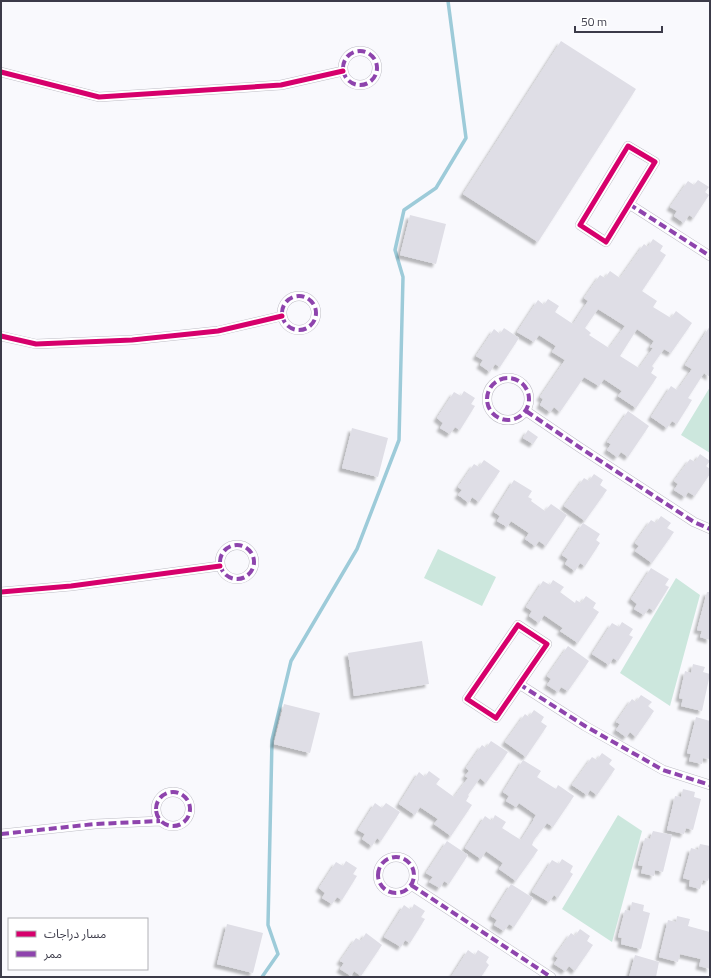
<svg xmlns="http://www.w3.org/2000/svg" width="711" height="978" font-family="'Titillium Web','Noto Sans Arabic',sans-serif">
	<style>
		.green { fill: #cce7dd }
		.lines { fill: none; stroke-linecap: round; stroke-linejoin: round }
		.stream { stroke: #9dcbd9; stroke-width: 3.5 }
		.building { fill: #dfdee6; fill-rule: evenodd; filter: url(#shadow) }
		.street-casing { stroke: #bfbec6; stroke-width: 10 }
		.street { stroke: #fefeff; stroke-width: 9 }
		.quiet { stroke: #8e44ad; stroke-width: 4; stroke-dasharray: 8 4; stroke-linecap: butt }
		.cycleway-casing { stroke: #fff; stroke-width: 8 }
		.cycleway { stroke: #d6006c; stroke-width: 5 }
	</style>
	<defs>
		<filter id="shadow"><feDropShadow dx="-3.5" dy="3.5" stdDeviation="1" flood-color="#0004"/></filter>
	</defs>
	<rect width="100%" height="100%" fill="#f9f9fd"/>
	<path class="green" d="M710 387V453L681 435Z
		M438 549 496 577 482 606 424 578Z
		M676 578 700 595 670 706 620 673Z
		M618 815 642 831 612 942 562 909Z"/>
	<g class="lines">
		<path class="stream" d="M262 977 278 954 268 925 272 740 291 661 357 549 399 440 403 277 395 250 404 210 436 188 466 138 448 1"/>
	</g>
	<path class="building" d="M561 41 636 89 538 242 463 194Z
		M698 180 709 187 705 192 709 195 694 218 689 215 684 223 674 216 677 211 670 207 688 181 694 185Z
		M410 215 446 224 436 264 400 255Z
		M653 239 663 246 660 251 666 255 642 291 657 301 653 307 671 318 676 311 692 323 671 353 664 349 652 366 654 368 651 373 657 377 636 408 618 396 622 391 604 379 599 386 584 377 560 412 554 407 550 412 540 405 543 399 540 397 565 360 552 352 556 346 539 335 534 342 517 332 538 300 544 305 548 299 559 306 555 312 573 324 588 301 584 298 600 275 605 278 610 271 620 278 644 244 648 247ZM598 309 625 326 609 348 589 335 591 333 585 328ZM637 329 654 341 650 347 653 348 639 368 620 356Z
		M710 326V377L704 373 688 398 692 400 677 424 672 421 667 428 651 417 671 386 677 390 681 385 692 369 685 365Z
		M504 328 519 338 500 367 495 364 490 372 480 365 483 360 476 356 494 329 500 334Z
		M464 391 475 398 471 404 475 406 460 430 455 427 450 434 440 428 443 423 437 418 454 392 461 396Z
		M628 411 649 426 628 457 621 452 617 457 607 450 611 444 607 442Z
		M352 428 388 438 378 477 342 468Z
		M528 430 538 437 533 444 523 438Z
		M700 454 710 461 706 466 710 469V474L695 496 688 492 685 497 674 490 678 484 674 481 690 459 695 462Z
		M484 460 500 471 479 502 472 497 469 503 458 495 462 490 458 487 474 464 479 467Z
		M594 474 603 480 600 485 607 490 585 521 564 506 584 478 589 481Z
		M514 480 532 491 528 497 532 499 531 501 545 511 551 504 567 515 546 546 539 541 535 546 525 539 529 533 511 521 507 527 497 521 500 516 494 512Z
		M661 516 671 523 667 528 674 532 652 563 635 551 639 546 635 543 651 520 656 523Z
		M583 523 600 534 596 540 600 543 585 566 580 563 575 571 565 564 568 559 562 555Z
		M651 568 669 579 665 585 669 587 654 611 649 608 644 615 634 609 637 604 631 599Z
		M553 580 564 587 560 592 575 603 576 600 581 603 586 596 596 603 593 608 599 612 578 643 560 631 563 628 544 615 539 623 529 616 532 611 526 607 543 581 550 585Z
		M707 592H710V640L700 637 702 631 697 630Z
		M622 622 633 629 629 635 633 637 618 661 613 658 609 665 592 654 612 623 619 627Z
		M422 641 429 684 354 696 348 653Z
		M568 646 589 661 568 691 561 687 558 692 547 685 551 679 547 676Z
		M693 664 705 667 703 672 710 674 702 711 681 706 683 699 679 698 685 671 691 673Z
		M641 695 652 702 648 706 654 711 636 737 630 732 626 737 616 730 620 724 616 722 632 699 636 702Z
		M284 704 320 713 310 753 274 744Z
		M534 710 544 717 541 722 547 726 526 757 505 742 525 714 529 717Z
		M696 717 710 721V759L703 758 702 764 689 761 691 754 687 753Z
		M491 741 508 752 486 783 480 778 468 795 469 796 466 801 472 805 451 836 434 824 438 819 420 807 415 815 399 804 419 772 425 777 429 771 440 779 436 784 454 797 468 778 465 776 469 771 466 768 482 745 486 748Z
		M602 753 612 760 609 764 615 769 597 795 590 790 587 795 572 785 592 757 597 760Z
		M523 760 541 771 537 777 556 789 558 785 574 796 553 827 547 823 534 840 532 845 538 850 516 881 499 869 503 863 486 851 481 859 465 848 485 816 492 821 495 815 506 822 502 828 521 840 533 821V820L536 815 519 803 516 807 506 801 509 796 503 792Z
		M683 789 695 792 694 797 701 799 693 830 686 828 684 834 667 830 675 796 681 797Z
		M375 803 382 808 386 803 400 812 381 841 377 838 372 846 362 839 365 834 358 830Z
		M653 831 672 835 663 872 655 870 654 876 641 873 643 866 638 865 645 838 650 839Z
		M447 841 468 855 449 884 444 881 440 888 429 882 433 877 426 873Z
		M700 844 710 846V874L708 881 703 880 700 889 689 886 690 880 683 878 691 848 698 850Z
		M562 859 573 866 570 872 573 874 558 898 554 895 549 902 532 892 552 860 559 864Z
		M346 861 357 868 353 874 357 876 342 900 337 897 332 904 322 898 325 893 319 888 336 862 343 866Z
		M511 884 533 898 514 927 509 924 504 931 494 925 497 920 491 916Z
		M632 902 644 905 643 911 650 913 641 949 621 944 622 938 618 937 625 910 630 911Z
		M414 904 425 911 421 917 425 919 410 943 405 940 401 947 384 937 404 905 411 910Z
		M677 916 690 919 688 926 710 932V969L699 966 701 959 680 954 678 962 659 957 668 920 676 922Z
		M227 924 263 933 253 973 217 964Z
		M580 929 590 936 587 941 593 945 575 971 569 966 565 971 554 964 558 958 555 956 571 933 575 936Z
		M366 933 382 945 361 976 354 971 351 976 340 969 344 963 340 961 356 938 361 941Z
		M468 950 475 955 478 950 489 957 486 962 489 965 481 977H451Z
		M635 955 659 962 656 977H629Z"/>
	<g class="lines">
		<g class="street-casing">
			<path id="street" d="M343 68a17 17 0 1 1 34 0a17 17 0 1 1-34 0Z
				M1 72 99 97 281 85 343 71
				M628 146 655 162 606 242 580 225Z
				M629 204 710 256
				M282 313a17 17 0 1 1 34 0a17 17 0 1 1-34 0Z
				M1 336 36 344 132 340 218 331 282 316
				M487 399a21 21 0 1 1 42 0a21 21 0 1 1-42 0Z
				M526 411 579 447 694 522 710 529
				M220 562a17 17 0 1 1 34 0a17 17 0 1 1-34 0Z
				M1 592 71 586 220 566
				M518 625 547 644 496 718 467 699Z
				M519 684 585 726 663 770 710 785
				M156 809a17 17 0 1 1 34 0a17 17 0 1 1-34 0Z
				M1 834 95 824 160 821
				M378 875a18 18 0 1 1 36 0a18 18 0 1 1-36 0Z
				M411 885 551 977"/>
		</g>
		<use href="#street" class="street"/>
		<path class="quiet" d="M343 68a17 17 0 1 1 34 0a17 17 0 1 1-34 0Z
			M629 204 710 256
			M282 313a17 17 0 1 1 34 0a17 17 0 1 1-34 0Z
			M487 399a21 21 0 1 1 42 0a21 21 0 1 1-42 0Z
			M526 411 579 447 694 522 710 529
			M220 562a17 17 0 1 1 34 0a17 17 0 1 1-34 0Z
			M519 684 585 726 663 770 710 785
			M156 809a17 17 0 1 1 34 0a17 17 0 1 1-34 0Z
			M1 834 95 824 160 821
			M378 875a18 18 0 1 1 36 0a18 18 0 1 1-36 0Z
			M411 885 551 977"/>
		<g class="cycleway-casing">
			<path id="cycleway" d="M1 72 99 97 281 85 343 71
				M628 146 655 162 606 242 580 225Z
				M1 336 36 344 132 340 218 331 282 316
				M1 592 71 586 220 566
				M518 625 547 644 496 718 467 699Z"/>
		</g>
		<use href="#cycleway" class="cycleway"/>
	</g>
	<rect width="711" height="978" fill="none" stroke="#3c3b49" stroke-width="4"/>
	<rect x="8" y="918" width="140" height="52" fill="#ffffff" stroke="#b1b1b6"/>
	<rect x="16" y="931" width="20" height="6" fill="#d6006c" stroke="#b1b1b6"/>
	<text x="44" y="938" font-size="12" fill="#3c3b49">مسار دراجات</text>
	<rect x="16" y="951" width="20" height="6" fill="#8e44ad" stroke="#b1b1b6"/>
	<text x="44" y="958" font-size="12" fill="#3c3b49">ممر</text>
	<path d="M575 26v6h87v-6" fill="none" stroke="#3c3b49" stroke-width="2"/>
	<text x="581" y="26" font-size="12" fill="#3c3b49" stroke="#ffffff" stroke-width="3" paint-order="stroke">50 m</text>
</svg>
